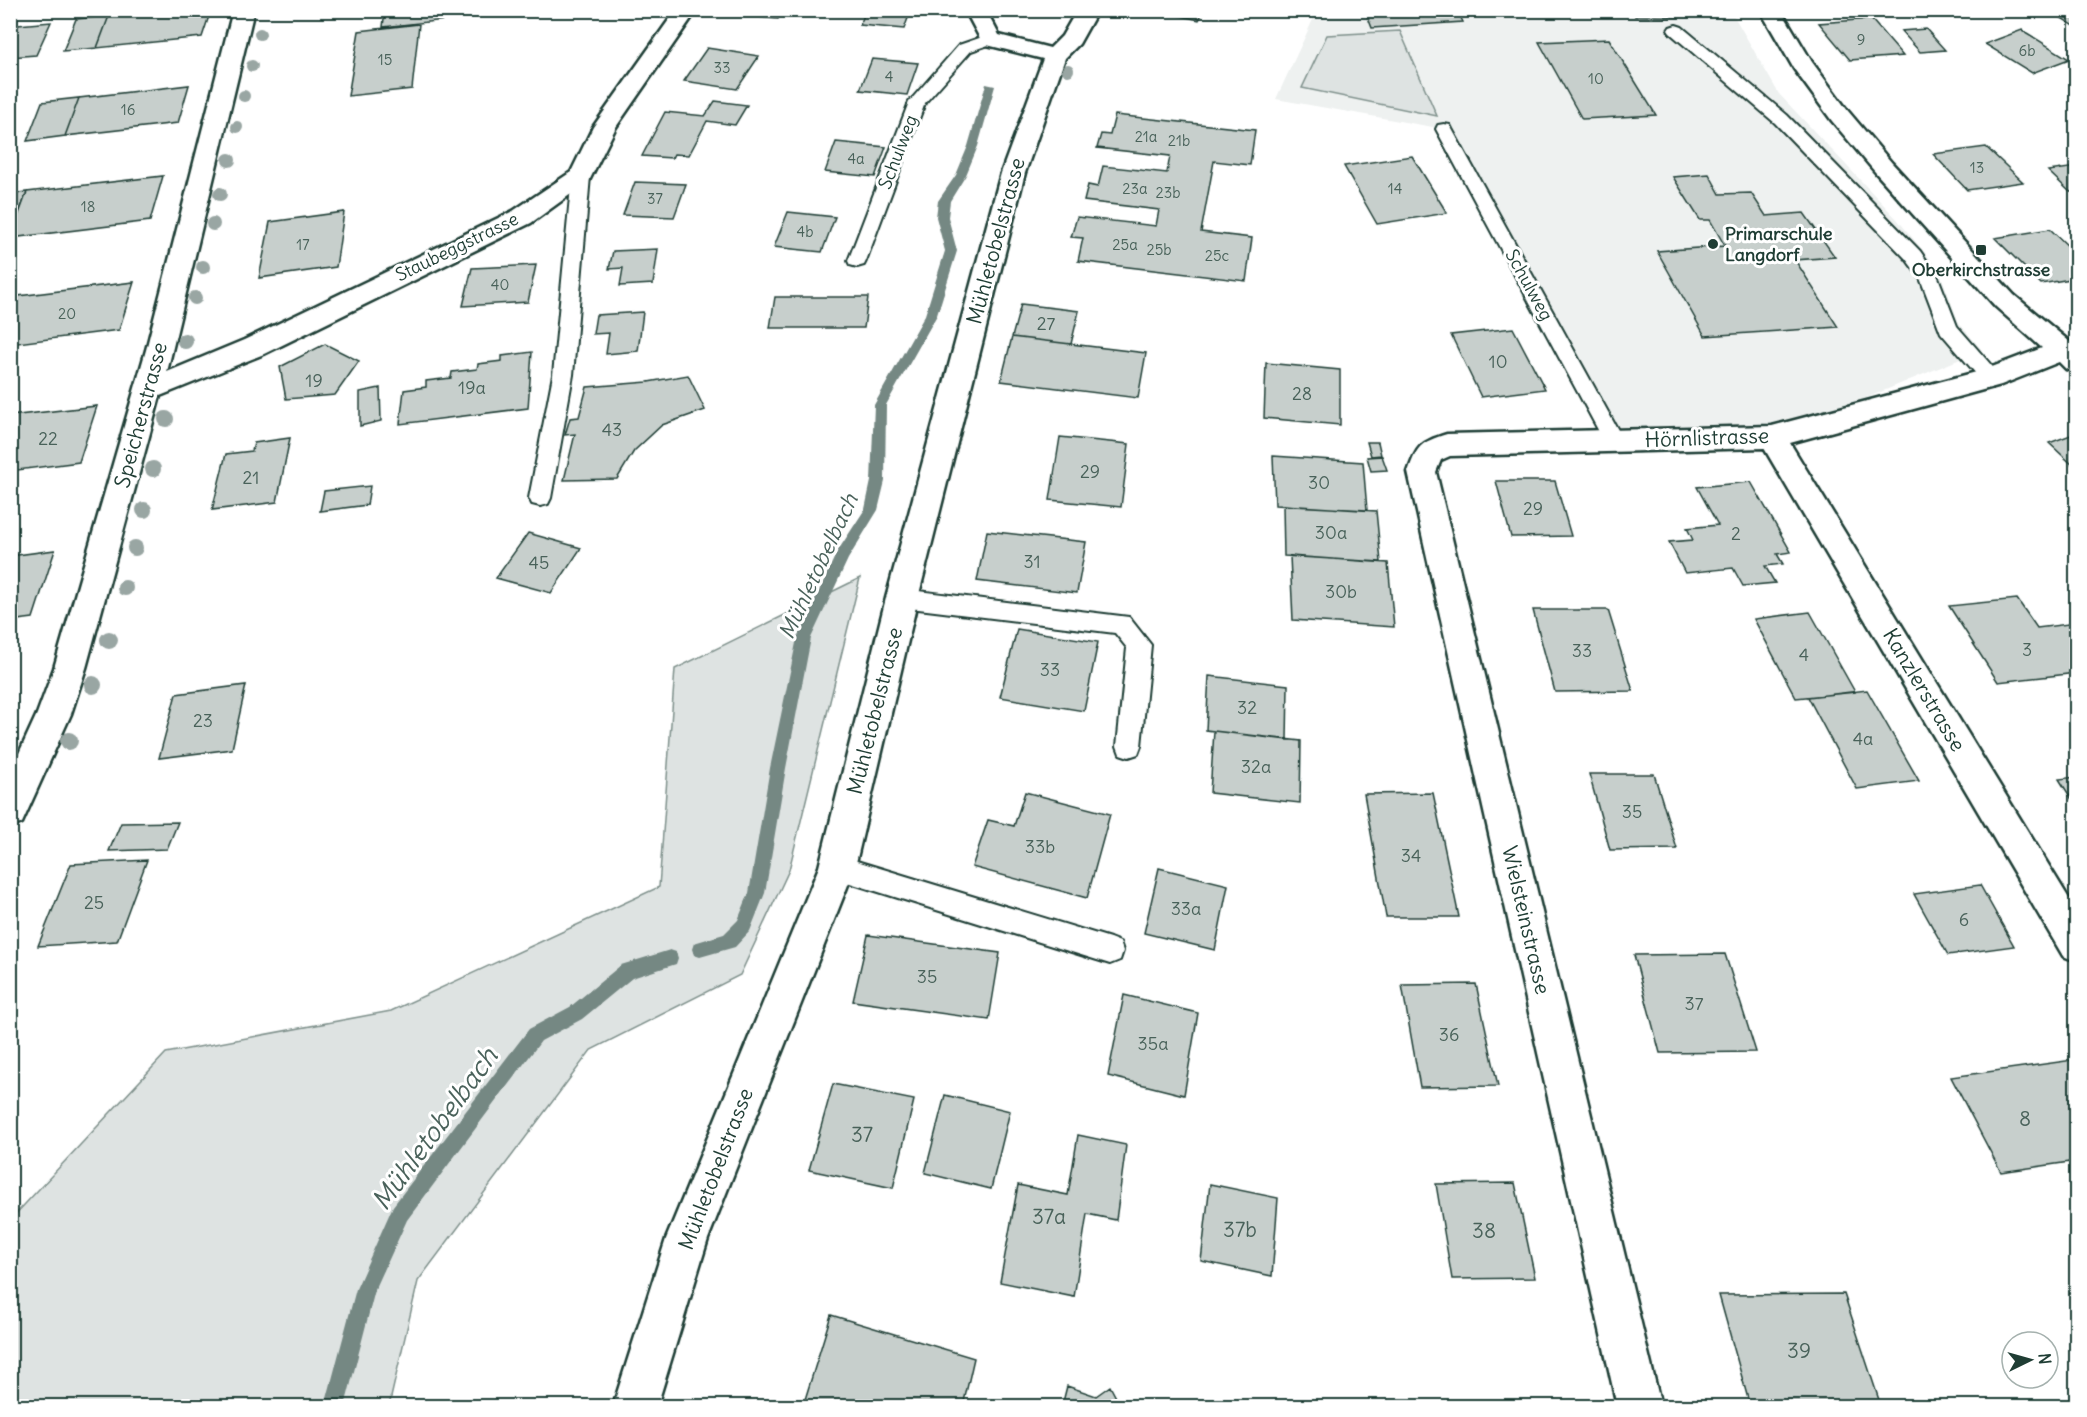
<svg xmlns="http://www.w3.org/2000/svg" width="2087" height="1417" font-family="Delius,sans-serif">
	<style>
		.built { fill: #eef1f0 }
		.green { fill: #dee3e2; stroke: #7e908b; stroke-width: 1.5 }
		.lines { fill: none; stroke-linecap: round; stroke-linejoin: round }
		.stream { fill: #758883; fill-rule: evenodd }
		.building { fill: #c7cfcc; stroke: #1f3d34; stroke-width: 1.5 }
		.lane-casing { stroke: #1f3d34; stroke-width: 4 }
		.street-casing { stroke: #1f3d34; stroke-width: 5 }
		.lane { fill: #fff; fill-rule: evenodd }
		.street { fill: #fff; fill-rule: evenodd }
		.tree { fill: #99a6a3 }
		.poi-dot { fill: #1f3d34; stroke: #fff; stroke-width: 2 }
		.labels { text-anchor: middle; stroke-width: 6; stroke-linejoin: round; paint-order: stroke }
		.far-number-label { font-size: 15px; fill: #49625a }
		.far-street-label { font-size: 18px; fill: #1f3d34; stroke: #fff }
		.far-poi-label { font-size: 18px; font-weight: bold; fill: #1f3d34; stroke: #fff; text-anchor: start }
		.number-label { font-size: 18px; fill: #49625a }
		.street-label { font-size: 21px; fill: #1f3d34; stroke: #fff }
		.near-number-label { font-size: 21px; fill: #49625a }
		.water-label { font-size: 22px; font-style: italic; fill: #4a625b; stroke: #fff }
		.near-water-label { font-size: 27px; font-style: italic; fill: #4a625b; stroke: #fff }
	</style>
	<rect width="100%" height="100%" fill="#fff"/>
	<filter id="ink" filterUnits="userSpaceOnUse"><feTurbulence type="fractalNoise" baseFrequency=".0167" numOctaves="2"/><feDisplacementMap in="SourceGraphic" scale="12" xChannelSelector="R" yChannelSelector="G"/><feConvolveMatrix kernelMatrix="1 2 1 2 8 2 1 2 1" color-interpolation-filters="sRGB"/></filter>
	<g filter="url(#ink)">
		<path class="built" d="M1317 11H1731L1779 94 1897 219 1939 270 1959 323 1982 350 1772 437 1614 441 1444 129 1276 99Z"/>
		<path class="green" d="M1400 31 1437 116 1302 88 1327 35Z
			M860 578 789 870 740 975 591 1050 418 1281 389 1406H11V1219L166 1053 391 1011 659 887 675 669Z"/>
		<g class="lines">
			<path class="stream" d="M986 84 995 86 978 146 966 175 950 201 948 217 957 251 937 315 886 405 885 481 878 510 848 559 811 638 786 768 765 893 750 931 735 947 700 957 694 955 692 949 694 943 724 934 738 920 749 893 770 768 797 638 837 552 865 509 871 481 874 405 925 315 945 251 936 217 938 201 956 175 968 146Z
				M670 950 676 952 678 958 676 964 632 978 582 1019 541 1041 407 1220 375 1290 345 1406H325L356 1289 393 1206 529 1029 570 1007 621 965Z"/>
		</g>
		<path class="building" d="M162 10H211L202 37 97 48 109 16Z
			M385 10H508V13L383 27Z
			M736 10H782L778 19 734 15Z
			M866 10H911L904 29 860 25Z
			M1053 10V15L1002 11V10Z
			M1153 10H1204L1199 20Z
			M1365 10H1457L1463 22 1372 28Z
			M1633 10H1697L1700 17 1635 16Z
			M2073 10H2076V27L2058 16Z
			M109 16 97 48 63 51 76 19Z
			M1871 19 1903 56 1850 60 1819 23Z
			M51 22 36 55 10 57V41L18 25Z
			M419 24 412 89 348 96 359 31Z
			M1926 29 1945 50 1920 52 1901 31Z
			M2022 30 2069 59 2032 73 1985 44Z
			M1609 39 1656 115 1582 119 1539 42Z
			M707 48 759 56 737 89 684 81Z
			M872 59 918 63 907 95 860 90Z
			M189 85 178 123 65 136 79 98Z
			M79 98 65 136 27 141 42 102Z
			M715 101 747 105 735 125 707 121 689 155 674 154 672 158 642 156 665 112 705 116Z
			M1115 115 1255 130 1250 165 1214 161 1201 232 1252 238 1246 281 1078 261 1083 238 1071 237 1077 217 1156 226 1159 210 1084 201 1088 185 1098 187 1103 166 1167 173 1170 156 1097 148 1101 134 1110 135Z
			M836 142 886 147 875 177 825 172Z
			M1986 147 2023 182 1967 190 1933 154Z
			M1412 156 1447 213 1377 224 1344 166Z
			M2076 167V192H2070L2048 171Z
			M1709 174 1720 194 1751 193 1766 216 1804 213 1835 257 1795 260 1838 327 1705 336 1657 251 1725 246 1710 220H1700L1673 177Z
			M163 176 150 221 10 238 27 192Z
			M635 182 686 184 674 217 623 215Z
			M27 192 10 235V194Z
			M344 212 336 267 259 278 270 222Z
			M788 212 835 217 822 252 774 247Z
			M2050 229 2070 248 2076 247V278L2041 284 1995 238Z
			M658 249 653 284 620 286 623 268 609 269 613 251Z
			M536 265 528 302 463 306 472 268Z
			M134 282 119 330 10 344V297Z
			M775 297H868L864 328H770Z
			M1021 304 1079 311 1071 344 1012 337Z
			M643 312 638 351 606 354 609 333 593 334 596 315Z
			M1513 328 1545 389 1481 397 1451 335Z
			M1012 337 1146 353 1138 398 1001 381Z
			M325 344 359 361 335 395 286 399 280 367Z
			M532 352 528 408 400 424 404 390 426 387V381L451 378 452 372 477 369 478 364 502 361V356Z
			M1266 363 1340 370V425L1264 418Z
			M688 375 705 410 662 425 634 451 617 479 564 480 575 434 565 435 570 418 579 417 587 387 648 382Z
			M380 388 381 421 360 426V392Z
			M97 406 79 462 10 471V416Z
			M2076 433V468L2049 443Z
			M1060 437 1129 444 1121 507 1050 500Z
			M290 438 277 502 212 510 226 454 252 451 254 443Z
			M1367 442H1378L1381 455 1371 456Z
			M1273 456 1363 462 1367 510 1275 505Z
			M1382 456 1387 470 1371 471 1367 457Z
			M1496 481H1555L1571 536 1511 537Z
			M1751 482 1791 552 1777 554 1783 564 1765 566 1775 583 1743 586 1733 568 1685 573 1669 542 1693 540 1687 528 1718 525 1697 487Z
			M370 486 367 505 320 511 324 491Z
			M1283 505 1376 511 1381 562 1284 556Z
			M987 531 1086 542 1077 593 977 581Z
			M528 533 581 548 551 593 496 578Z
			M55 550 33 618 10 621V556Z
			M1290 556 1388 563 1394 627 1293 620Z
			M2017 599 2037 628 2076 623V673L1998 682 1949 606Z
			M1533 610H1608L1633 691 1555 692Z
			M1810 612 1855 692 1796 698 1754 619Z
			M1017 629 1098 642 1084 711 1000 697Z
			M1209 676 1288 685 1287 740 1206 730Z
			M246 685 232 749 159 758 176 694Z
			M1867 690 1919 781 1857 789 1808 697Z
			M1214 731 1301 741 1300 803 1210 793Z
			M1589 774H1654L1677 849 1610 850Z
			M2076 777V806L2059 779Z
			M1025 792 1110 814 1087 898 972 867 988 820 1014 826Z
			M1433 793 1459 917H1386L1364 794Z
			M178 822 167 849 109 851 121 823Z
			M147 860 117 941 38 946 71 864Z
			M1159 868 1228 885 1215 950 1144 933Z
			M1980 885 2014 946 1948 955 1914 894Z
			M868 935 1000 953 989 1020 853 1001Z
			M1725 954 1756 1052 1660 1053 1634 955Z
			M1476 984 1498 1086 1420 1087 1402 985Z
			M1124 995 1198 1013 1184 1095 1108 1076Z
			M2073 1060 2076 1066V1161L2001 1172 1951 1077Z
			M833 1084 914 1100 893 1188 809 1170Z
			M945 1095 1010 1111 991 1189 925 1173Z
			M1078 1135 1126 1145 1116 1220 1087 1214 1074 1297 1000 1282 1018 1185 1068 1195Z
			M1515 1183 1535 1278 1452 1279 1436 1184Z
			M1210 1184 1278 1198 1272 1276 1201 1261Z
			M1844 1294 1881 1406H1750L1719 1295Z
			M831 1315 974 1358 963 1406H803Z
			M1067 1386 1096 1396 1110 1386 1119 1403 1130 1406H1062Z"/>
		<g class="lines">
			<g class="lane-casing">
				<path id="lane" d="M1676 25 1682 27 1787 115 1920 251 1938 277 1957 326 1998 373 2001 378 1998 383 1991 385 1984 383 1941 333 1920 278 1906 259 1775 123 1670 33 1668 30 1670 27Z
					M991 34 999 39 997 42 971 51 925 103 866 261 864 265 857 267 850 265 848 261 909 102 959 45Z
					M1444 124 1450 125 1452 129 1624 441 1621 446 1614 449 1607 446 1604 441 1436 129 1438 125Z
					M581 171 587 172 590 176 573 375 551 498 548 504 540 506 532 504 529 498 553 375 572 176 575 172Z
					M902 589 1129 617 1151 645 1141 746 1138 754 1129 757 1120 754 1117 746 1127 648 1115 633 902 607 894 605 891 598 894 591Z
					M837 855 1110 938 1120 942 1123 951 1120 960 1110 964 837 879 828 876 824 867 828 858Z"/>
			</g>
			<g class="street-casing">
				<path id="street" d="M233 10H254L167 372 244 340 513 211 571 172 593 127 676 10H697L616 127 589 181 531 223 264 354 160 396 86 668 71 714 22 823 10 828V773L37 714 54 668 146 350Z
					M965 10H986L999 35 1050 48 1062 36 1077 10H1098L1079 44 1065 58 1025 173 918 598 855 867 708 1239 657 1406H613L666 1239 819 867 886 598 1001 173 1043 59 983 44Z
					M1760 10H1781L1812 62 1848 111 1892 163 2014 295 2076 347V372L2066 369 2059 362 2001 385 1790 443 2076 910V961L2063 956 1764 448 1450 456 1441 460 1436 472 1661 1406H1617L1408 472C1418 445 1419 443 1447 434L1772 426 1984 370 2042 348 1996 307 1876 173 1832 121 1794 69Z"/>
			</g>
			<use href="#lane" class="lane"/>
			<use href="#street" class="street"/>
		</g>
		<g class="tree">
			<circle cx="260" cy="34" r="6"/>
			<circle cx="252" cy="66" r="6"/>
			<circle cx="1068" cy="70" r="6"/>
			<circle cx="244" cy="96" r="6"/>
			<circle cx="237" cy="127" r="6"/>
			<circle cx="229" cy="160" r="7"/>
			<circle cx="220" cy="194" r="7"/>
			<circle cx="213" cy="224" r="7"/>
			<circle cx="203" cy="267" r="7"/>
			<circle cx="195" cy="298" r="7"/>
			<circle cx="185" cy="341" r="8"/>
			<circle cx="166" cy="419" r="8"/>
			<circle cx="153" cy="469" r="8"/>
			<circle cx="144" cy="510" r="8"/>
			<circle cx="135" cy="548" r="8"/>
			<circle cx="125" cy="588" r="8"/>
			<circle cx="109" cy="640" r="9"/>
			<circle cx="93" cy="685" r="9"/>
			<circle cx="69" cy="741" r="9"/>
		</g>
	</g>
	<g class="poi-dot">
		<circle cx="1713" cy="244" r="6"/>
		<rect x="1975" y="244" width="12" height="12" rx="3"/>
	</g>
	<g class="labels">
		<g class="far-number-label">
			<text x="1861" y="45">9</text>
			<text x="2027" y="56">6b</text>
			<text x="385" y="65">15</text>
			<text x="722" y="73">33</text>
			<text x="889" y="82">4</text>
			<text x="1596" y="84">10</text>
			<text x="128" y="115">16</text>
			<text x="1146" y="142">21a</text>
			<text x="1179" y="146">21b</text>
			<text x="856" y="164">4a</text>
			<text x="1977" y="173">13</text>
			<text x="1135" y="194">23a</text>
			<text x="1395" y="194">14</text>
			<text x="1168" y="198">23b</text>
			<text x="655" y="204">37</text>
			<text x="88" y="212">18</text>
			<text x="805" y="237">4b</text>
			<text x="303" y="250">17</text>
			<text x="1125" y="250">25a</text>
			<text x="1159" y="255">25b</text>
			<text x="1217" y="261">25c</text>
			<text x="500" y="290">40</text>
			<text x="67" y="319">20</text>
		</g>
		<g class="far-street-label">
			<text transform="translate(898 152) rotate(-69)" y="6">Schulweg</text>
			<text transform="translate(457 247) rotate(-26)" y="6">Staubeggstrasse</text>
			<text transform="translate(1529 285) rotate(61)" y="6">Schulweg</text>
		</g>
		<g class="far-poi-label">
			<text x="1725" y="240">Primarschule<tspan x="1725" dy="21">Langdorf</tspan></text>
			<text x="1981" y="276" text-anchor="middle">Oberkirchstrasse</text>
		</g>
		<g class="number-label">
			<text x="1046" y="330">27</text>
			<text x="1498" y="368">10</text>
			<text x="314" y="387">19</text>
			<text x="472" y="394">19a</text>
			<text x="1302" y="400">28</text>
			<text x="612" y="436">43</text>
			<text x="48" y="445">22</text>
			<text x="1090" y="478">29</text>
			<text x="251" y="484">21</text>
			<text x="1319" y="489">30</text>
			<text x="1533" y="515">29</text>
			<text x="1331" y="539">30a</text>
			<text x="1736" y="540">2</text>
			<text x="1032" y="568">31</text>
			<text x="539" y="569">45</text>
			<text x="1341" y="598">30b</text>
			<text x="2027" y="656">3</text>
			<text x="1582" y="657">33</text>
			<text x="1804" y="661">4</text>
			<text x="1050" y="676">33</text>
			<text x="1247" y="714">32</text>
			<text x="203" y="727">23</text>
			<text x="1863" y="745">4a</text>
			<text x="1256" y="773">32a</text>
			<text x="1632" y="818">35</text>
			<text x="1040" y="853">33b</text>
			<text x="1411" y="862">34</text>
			<text x="94" y="909">25</text>
			<text x="1186" y="915">33a</text>
			<text x="1964" y="926">6</text>
			<text x="927" y="983">35</text>
			<text x="1694" y="1010">37</text>
			<text x="1449" y="1041">36</text>
			<text x="1153" y="1050">35a</text>
		</g>
		<g class="street-label">
			<text transform="translate(996 241) rotate(-75)" y="7">Mühletobelstrasse</text>
			<text transform="translate(141 415) rotate(-75)" y="7">Speicherstrasse</text>
			<text transform="translate(1707 438) rotate(-2)" y="7">Hörnlistrasse</text>
			<text transform="translate(1924 690) rotate(59)" y="7">Kanzlerstrasse</text>
			<text transform="translate(875 711) rotate(-76)" y="7">Mühletobelstrasse</text>
			<text transform="translate(1526 920) rotate(77)" y="7">Wielsteinstrasse</text>
			<text transform="translate(716 1169) rotate(-69)" y="7">Mühletobelstrasse</text>
		</g>
		<g class="near-number-label">
			<text x="2025" y="1126">8</text>
			<text x="862" y="1142">37</text>
			<text x="1049" y="1224">37a</text>
			<text x="1240" y="1237">37b</text>
			<text x="1484" y="1238">38</text>
			<text x="1799" y="1358">39</text>
		</g>
		<g class="water-label">
			<text transform="translate(818 566) rotate(-65)" y="8">Mühletobelbach</text>
		</g>
		<g class="near-water-label">
			<text transform="translate(435 1129) rotate(-54)" y="9">Mühletobelbach</text>
		</g>
	</g>
	<rect width="2087" height="1417" fill="none" stroke="#fff" stroke-width="36"/>
	<rect x="18" y="18" width="2051" height="1381" fill="none" stroke="#1f3d34" stroke-width="2" filter="url(#ink)"/>
	<g transform="translate(2030 1360) rotate(85)"><circle r="28" fill="#ffffff" stroke="#a5b1ae" stroke-width="1.5"/>
	<path d="M0-4.5L10 22L0 15L-10 22Z" fill="#1f3d34"/>
	<text y="-9" font-size="16" font-weight="bold" text-anchor="middle" fill="#1f3d34">N</text>
	</g>
</svg>
